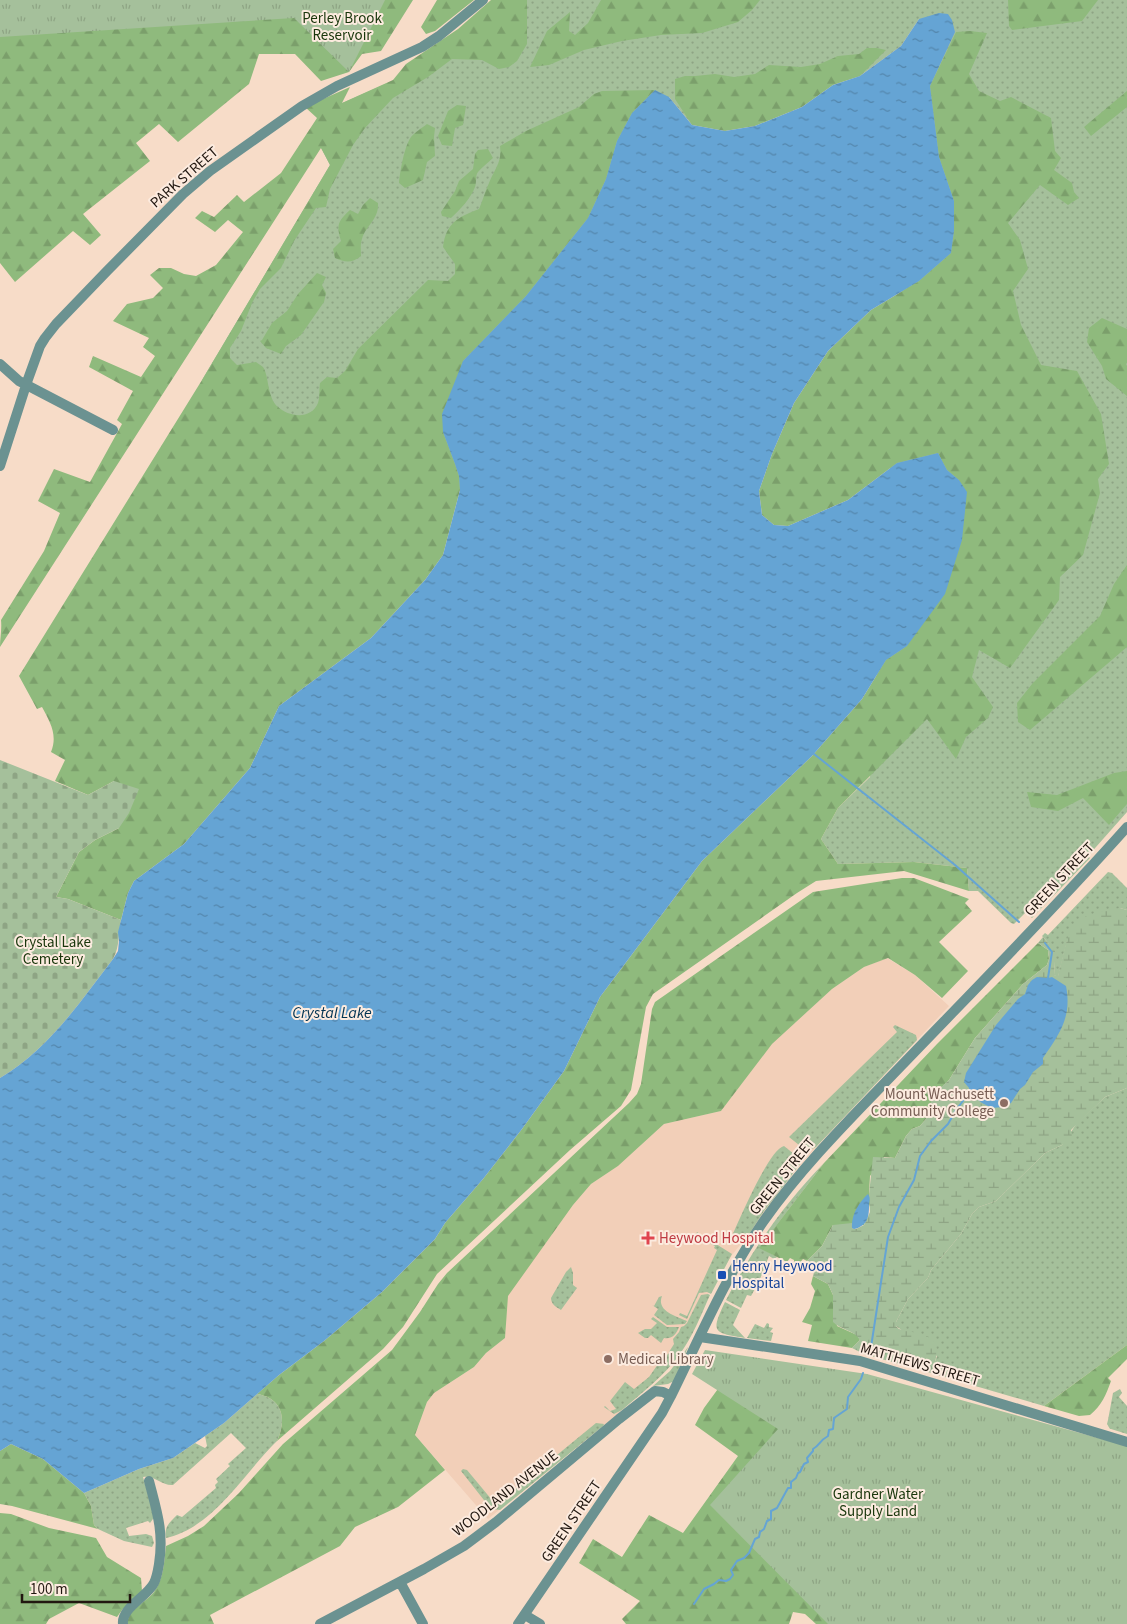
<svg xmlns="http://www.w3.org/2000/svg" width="1127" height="1624" font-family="'Source Sans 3',sans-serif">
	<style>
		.built { fill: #f2cfb8 }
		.grass { fill: url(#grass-dots) }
		.forest { fill: url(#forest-firs) }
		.wetland { fill: url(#wetland-marsh) }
		.cemetery { fill: url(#cemetery-stones) }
		.park { fill: url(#park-tufts) }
		.water { fill: url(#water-ripples) }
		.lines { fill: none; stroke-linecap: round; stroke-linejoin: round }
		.stream { stroke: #65a4d4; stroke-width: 2 }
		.minor { stroke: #6b9291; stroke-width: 10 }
		.education-dot { fill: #8d6e63; stroke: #fcebdf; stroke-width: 2 }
		.health-dot { fill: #e0444e; stroke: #fcebdf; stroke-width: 2 }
		.transit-dot { fill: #1a4fb4; stroke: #fcebdf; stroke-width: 2 }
		.labels { text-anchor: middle; stroke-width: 4; stroke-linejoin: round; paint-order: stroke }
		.park-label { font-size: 15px; fill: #19360b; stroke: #fcebdf }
		.street-label { font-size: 15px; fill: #211710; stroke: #fcebdf }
		.education-label { font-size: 15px; fill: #785e54; stroke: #fcebdf; text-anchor: end }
		.health-label { font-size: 15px; fill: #be3a42; stroke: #fcebdf; text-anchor: start }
		.transit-label { font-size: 15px; fill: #164399; stroke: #fcebdf; text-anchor: start }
		.water-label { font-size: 16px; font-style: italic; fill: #003352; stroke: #fcebdf }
	</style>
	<defs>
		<pattern id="grass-dots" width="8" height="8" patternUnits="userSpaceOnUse" patternTransform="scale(1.25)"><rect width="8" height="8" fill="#a5c09b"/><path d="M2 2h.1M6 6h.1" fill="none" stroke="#8ea484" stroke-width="1.8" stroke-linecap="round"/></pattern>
		<pattern id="forest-firs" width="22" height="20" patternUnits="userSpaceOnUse" patternTransform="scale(1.25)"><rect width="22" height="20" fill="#8fba7d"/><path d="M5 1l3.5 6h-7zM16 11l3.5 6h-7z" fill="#7b9f6b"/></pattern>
		<pattern id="wetland-marsh" width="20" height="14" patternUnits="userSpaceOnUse" patternTransform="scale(1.25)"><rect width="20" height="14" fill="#a5c09b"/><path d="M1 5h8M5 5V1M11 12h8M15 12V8" fill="none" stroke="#8ea484"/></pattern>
		<pattern id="cemetery-stones" width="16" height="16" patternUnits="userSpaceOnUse" patternTransform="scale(1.25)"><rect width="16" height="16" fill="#a5c09b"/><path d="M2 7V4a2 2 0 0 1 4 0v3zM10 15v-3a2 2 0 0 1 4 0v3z" fill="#8ea484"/></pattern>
		<pattern id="park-tufts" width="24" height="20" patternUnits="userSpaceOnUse" patternTransform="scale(1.25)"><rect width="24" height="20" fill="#a5c09b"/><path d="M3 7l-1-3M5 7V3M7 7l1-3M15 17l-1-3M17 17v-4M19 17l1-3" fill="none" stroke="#8ea484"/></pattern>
		<pattern id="water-ripples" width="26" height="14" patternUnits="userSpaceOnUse" patternTransform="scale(1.25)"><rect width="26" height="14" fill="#65a4d4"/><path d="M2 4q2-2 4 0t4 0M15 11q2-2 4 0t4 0" fill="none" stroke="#5385ab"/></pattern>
	</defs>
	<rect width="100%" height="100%" fill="#f7dcc8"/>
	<path class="built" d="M887 958 915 975 949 1006 816 1147 790 1177 748 1235 732 1255 708 1294 673 1361 628 1401 619 1413 488 1519 415 1435 427 1402 434 1393 474 1367 486 1353 505 1338 507 1296 573 1205 591 1184 618 1166 664 1124 721 1111 773 1042 832 989 864 967Z"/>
	<path class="grass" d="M506 0H1127V812L1088 856 1090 858 1032 918 1026 912 1014 924 1011 923 978 891H969L967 868 914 862 838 864 821 839 838 808 870 777 919 19 901 46 860 76 692 125 669 97 460 490 202 380 330 165 315 136 331 108 406 75Z
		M1108 872 1112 873 1127 888V910L1120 908 1067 941 1058 977 1054 975C1055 959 1054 947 1042 936L1045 933 1048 935Z
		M895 1025 916 1035 917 1040 816 1147 808 1151 804 1149 789 1137 897 1032 893 1027Z
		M1127 1088V1345L1044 1406 931 1373 937 1356 896 1326V1322L908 1299 928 1278 931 1270 961 1234 972 1214 979 1207 996 1201 1045 1153 1062 1145 1077 1123 1105 1097Z
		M784 1146 799 1158 801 1163 764 1211 746 1239 740 1243 731 1238C739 1221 769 1149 784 1146Z
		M824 1163 760 1247 777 1257 774 1259 769 1256 760 1279 758 1278 754 1286 756 1287 751 1296 747 1295 741 1308 726 1300C752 1250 784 1204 824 1163Z
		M697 1232 732 1254 711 1294 707 1292 699 1293 687 1319 679 1315 680 1313 687 1316 717 1250 714 1248 715 1246 696 1237 695 1236Z
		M571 1267 573 1273V1285L577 1288 561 1310C556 1307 551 1304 551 1298L566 1272Z
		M708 1294 710 1295C701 1315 693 1336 680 1354 665 1375 642 1393 622 1410L614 1414 604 1407 605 1406 610 1411 616 1409 610 1401 625 1382 634 1389 649 1377 663 1357H665L669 1353V1352L674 1344 673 1339 679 1332 681 1327 684 1326 687 1323 701 1295Z
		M662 1296C656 1311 676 1316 687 1321L685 1324 667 1325 654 1315 658 1309 652 1305 654 1306 659 1297Z
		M725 1302 740 1310 733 1325 745 1338C712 1333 711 1332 725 1302Z
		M653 1317 667 1327H679C677 1333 672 1340 664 1338L661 1343 651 1335 648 1338H645L638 1333 645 1329H651L657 1323 651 1319Z
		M767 1323 769 1324V1327L773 1328 770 1332 773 1333 771 1341 747 1338 755 1324 764 1328Z
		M688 1347 674 1381 668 1384 653 1386 670 1371Z
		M1120 1389 1122 1393 1119 1397 1127 1406V1434L1111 1429H1110L1107 1424 1108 1420 1113 1393Z
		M257 1394C283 1398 287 1420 277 1441 244 1473 213 1528 166 1538 164 1527 169 1523 177 1515L182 1517 216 1488 215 1485 218 1482 216 1479 230 1466 228 1464 246 1448 231 1433 173 1485C162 1486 155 1475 143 1477L153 1512V1519L150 1523 148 1521 126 1528 129 1536 146 1534 152 1536 154 1543 152 1547 124 1541 98 1529 94 1525 91 1506 84 1493 139 1469 173 1458 195 1443 205 1448 207 1446 205 1436 224 1423Z
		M596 1423 604 1424 603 1426 500 1510 491 1509 461 1471 463 1469 467 1470 492 1500 497 1496 501 1501Z"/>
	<path class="forest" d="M0 0H413L381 51 362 54 349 72 321 81 295 54H259L249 84 178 142 159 124 136 143 150 161 83 214 101 235 90 245 73 231 15 282 0 263Z
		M437 0H474L435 31 426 34 421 27Z
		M491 0H527V44L517 61 509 67 499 69 482 60 452 59 428 77 393 98 365 128 353 145 330 189 326 207 316 208 294 241 281 268 260 289 252 303 241 331 230 348V358L237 365 256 362C258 364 261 365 263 367 269 375 267 398 278 407 289 417 311 420 318 403 320 397 319 389 320 383L327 377 337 378 345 371 358 349 428 280 448 281 455 274V264L443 247C446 223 458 217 479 209 483 200 485 191 489 183 495 168 502 163 500 146L526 131 579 107 594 94 602 91 655 90 632 113 617 141 606 179 588 218 526 296 463 361 443 432 455 464 459 476 460 490 443 555 425 580 371 638 279 706 250 768 184 844 134 881 128 893 121 920 68 899 56 897 79 852 95 840 119 828 114 781 88 795 55 781 65 760 51 752C58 735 50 722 42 707L37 709 19 676 202 380 330 165 321 148 0 647C0 638 2 629 1 620L44 551 60 513 38 501 54 469 90 482 122 424 117 420 133 391 89 367 93 356 141 377 155 356 143 347 149 338 113 321 127 304 153 298 163 288 150 275 159 268H171L184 274 196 276 216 265 243 232 228 220 215 232 195 218 202 211 214 217 237 195 244 202 281 173 317 118 305 107 350 87 342 103 393 80 406 64 458 29Z
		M601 0H760L752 10 738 22 702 33 661 35 622 41 584 50 549 65 530 67 547 31 570 12 569 31 575 35 588 23Z
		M1008 0H1098L1082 21 1012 30 1009 26Z
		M970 31 987 33 969 74 979 91 1000 101 1011 97 1051 118 1055 151 1061 158 1054 170 1072 183 1074 192 1079 198 1068 205 1040 185 1008 223 1020 240 1028 269 1013 291 1021 325 1041 365 1077 371 1101 414 1109 464 1098 479 1100 493 1083 555 1060 577 1059 600 1010 668 979 650 972 677 993 707 988 718 966 737 956 759 927 719 838 808 821 839 838 864 914 862 967 868 969 891 904 871 816 881 797 893 653 994 646 1007 631 1090 621 1106 570 1150 437 1274 403 1327 383 1349 277 1441C287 1420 283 1398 257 1394L279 1375 324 1341 382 1292 435 1239 445 1223 483 1179 522 1129 564 1071 600 997 702 861 812 756 862 699 886 660 907 646 959 480 947 470 938 453 897 463 848 500 788 526 774 525 762 515 759 491 772 454 794 403 828 351 871 310 919 281 951 253 954 231V201L939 157 930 86 956 32Z
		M867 48H877L886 50 860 76 833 85 802 107 755 126 725 131 692 125 675 99V79L685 76H695L715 74 734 77 755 74 769 65 801 67 820 64 838 56 859 54Z
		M1127 91V107L1091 136 1084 127Z
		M457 105 466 106 463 125 455 128 452 146 442 145 438 136 448 111Z
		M427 124 435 128 434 137 435 156 427 162 423 180 405 188 399 183C400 172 404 147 411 137 415 132 422 128 427 124Z
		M488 149 493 158C488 163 482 167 478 172 475 176 477 182 475 187 471 198 460 210 451 218L442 216 441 212 455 191 459 181 473 169 475 154 478 150Z
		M370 198 378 203C379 220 366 225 362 239 360 245 361 250 361 256 352 263 346 263 335 258L333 249 341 241C336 225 338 221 350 210L358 214 363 205Z
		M317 273 326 277 322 285 326 293 324 302 301 335 286 346 281 354 266 348 260 341 262 340 272 323 287 311 298 294Z
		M1102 318 1127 329V363L1126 364 1127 366V396L1106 379 1102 366 1087 342 1089 328Z
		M1127 565V647L1030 730 1018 722 1017 703 1032 684 1100 616 1114 584Z
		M1127 771V804L1109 825 1083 798 1058 811 1031 807 1027 792 1057 795 1114 773Z
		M902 878H914L969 899 965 903 972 911 939 942 968 971 942 998 915 975 888 958 864 967 832 989 772 1044 721 1111 664 1124 618 1166 591 1184 573 1205 508 1296 505 1338 486 1353 474 1367 434 1393 427 1402 415 1435 445 1470 398 1507 355 1527 340 1546 210 1615 214 1624H127C128 1621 128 1615 131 1613 137 1605 148 1600 154 1592 164 1578 164 1562 166 1546L188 1536 204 1526 239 1493 283 1444 392 1350 420 1312 438 1284 447 1273 629 1103 637 1094 641 1084 652 1009 655 1002 813 892Z
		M1038 943 1048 950 1049 959 1047 965 1023 984 975 1038 949 1080 934 1095 926 1119 920 1126 912 1129 906 1136 895 1158 884 1157 870 1176 869 1194 871 1200 864 1225H833L822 1246 807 1261 803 1259 798 1265 794 1264V1260L790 1258 787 1262 759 1248 824 1163 937 1044Z
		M813 1276 828 1284 833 1295 837 1326 857 1335 860 1340 852 1348 808 1341 812 1325 802 1322 810 1308 815 1291 811 1284Z
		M1127 1345V1359L1108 1378 1111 1381C1106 1395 1102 1405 1090 1415L1079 1416 1044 1406Z
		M867 1374 1127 1624H816L805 1614 793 1612 789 1624H626L622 1619 640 1601 579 1563 593 1539 622 1557 649 1515 683 1533 738 1456 695 1425 704 1408 723 1382Z
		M11 1444 43 1459 84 1493 91 1506 94 1525 98 1529 12 1506 0 1504V1451Z
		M0 1513 11 1514 49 1528 96 1538 107 1557 141 1578 142 1591 122 1610 117 1617 79 1603 49 1619 46 1624H0Z"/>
	<path class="wetland" d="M1120 908 1127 910V1088L1105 1097 1071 1130 1072 1137 1062 1145 1045 1153 996 1201 979 1207 972 1214 961 1234 931 1270 928 1278 908 1299 896 1322V1326L899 1329C931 1336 946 1337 931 1373L864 1354 852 1348 860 1340C854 1330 841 1330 833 1322V1295L828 1284 813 1276 816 1265 807 1261 822 1246 833 1225 852 1223V1228L856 1229 864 1225 870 1212 869 1194 873 1157 895 1158 906 1136 912 1129 920 1126 926 1119 933 1095 949 1080 975 1038 1023 984 1047 965 1049 959 1048 950 1038 943 1043 937 1055 951 1054 975 1058 976C1071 929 1064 916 1120 908Z"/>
	<path class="cemetery" d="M0 760 88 795 114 781 139 789 129 813 119 828 95 840 79 852 56 897 68 899 121 920C118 934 120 946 113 959 80 1002 48 1050 0 1078Z"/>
	<path class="park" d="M0 0H385L349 72 294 18 0 37Z
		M705 1350 867 1374 1127 1446V1624H828L710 1505 778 1429 692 1374Z"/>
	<path class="water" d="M939 13 948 14 952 20 955 32 930 86 939 157 954 201V231L951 253 919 281 871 310 828 351 794 403 772 454 759 491 762 515 774 525 788 526 848 500 897 463 938 453 947 470 959 480 967 492 962 540 945 594 907 646 886 660 862 699 812 756 702 861 600 997 564 1071 522 1129 483 1179 445 1223 435 1239 382 1292 324 1341 279 1375 224 1423 173 1458 139 1469 84 1493 43 1459 11 1444 0 1451V1078C48 1050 80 1002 113 959L118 951 119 941 118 932 128 893 134 881 184 844 250 768 279 706 371 638 425 580 443 555 460 490 459 476 455 464 443 432 442 414 463 361 526 296 588 218 606 179 617 141 632 113 655 90 669 97 692 125 725 131 755 126 802 107 833 85 860 76 901 46 919 19Z
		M1037 977 1048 978 1052 977 1066 986C1072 1017 1060 1033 1043 1058V1064L1033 1072 1025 1085 1020 1089 1011 1103 1003 1107 992 1108 982 1103 969 1093V1088L964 1082 966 1073 996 1025 1018 999 1025 994 1028 985 1032 980Z
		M868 1194C871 1199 869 1200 869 1206 869 1218 867 1226 854 1229L852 1228C851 1215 859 1202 868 1194Z"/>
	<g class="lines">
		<path class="stream" d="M814 754 955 865 1019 922
			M1045 943 1052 952 1048 978
			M871 1347 888 1237 899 1207 914 1180 920 1156 931 1141 948 1124 956 1110 969 1093
			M694 1604 704 1589 714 1584 719 1580 726 1581 730 1579 733 1575 731 1570 737 1561 744 1558 749 1553 755 1539 759 1537 760 1532 764 1529 767 1521 771 1519V1511L777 1508 788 1488H791V1482L796 1478 798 1473 800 1472 804 1464 808 1462 807 1458 813 1451V1449C820 1445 819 1441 828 1436L829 1430 833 1429 834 1418 847 1409 848 1397 861 1379 863 1373"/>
		<path class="minor" d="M0 364 19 381 113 430
			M0 466 27 382 40 346 45 338 56 324 107 271 183 194 210 171 302 106 337 86 422 47 439 36 483 0
			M700 1337 860 1361 1127 1442
			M400 1582 423 1624
			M525 1615 540 1624
			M123 1624C121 1608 147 1597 154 1583 157 1577 158 1570 159 1564 164 1532 157 1512 149 1481
			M320 1624 424 1569 464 1546 496 1522 619 1419 655 1391 663 1392 671 1396
			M518 1624 662 1413 671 1396C700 1337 726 1276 763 1222 803 1165 853 1116 901 1066 977 987 1054 909 1127 827"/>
	</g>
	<g class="education-dot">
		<circle cx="1004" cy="1103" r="5"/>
		<circle cx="608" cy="1359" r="5"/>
	</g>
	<path class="health-dot" d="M645.5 1230.5h5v5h5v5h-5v5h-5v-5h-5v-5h5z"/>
	<rect class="transit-dot" x="717" y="1270" width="10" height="10" rx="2.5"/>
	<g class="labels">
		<g class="park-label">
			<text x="342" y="23">Perley Brook<tspan x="342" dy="17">Reservoir</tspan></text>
			<text x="53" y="947">Crystal Lake<tspan x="53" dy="17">Cemetery</tspan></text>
			<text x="878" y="1499">Gardner Water<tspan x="878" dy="17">Supply Land</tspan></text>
		</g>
		<g class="street-label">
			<text transform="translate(184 177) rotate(-41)" y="5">PARK STREET</text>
			<text transform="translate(1059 879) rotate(-47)" y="5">GREEN STREET</text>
			<text transform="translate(782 1176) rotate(-51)" y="5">GREEN STREET</text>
			<text transform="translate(920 1364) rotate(16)" y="5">MATTHEWS STREET</text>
			<text transform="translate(505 1493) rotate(-38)" y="5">WOODLAND AVENUE</text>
			<text transform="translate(571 1521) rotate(-56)" y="5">GREEN STREET</text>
		</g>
		<g class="education-label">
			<text x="994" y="1099">Mount Wachusett<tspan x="994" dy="17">Community College</tspan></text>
			<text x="618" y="1364" text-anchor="start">Medical Library</text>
		</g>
		<g class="health-label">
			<text x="659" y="1243">Heywood Hospital</text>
		</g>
		<g class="transit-label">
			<text x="732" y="1271">Henry Heywood<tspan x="732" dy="17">Hospital</tspan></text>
		</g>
		<g class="water-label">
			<text x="332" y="1018">Crystal Lake</text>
		</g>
	</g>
	<path d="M22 1594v8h108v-8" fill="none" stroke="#211710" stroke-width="2.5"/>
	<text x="30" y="1594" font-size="15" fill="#211710" stroke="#fcebdf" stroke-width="4" paint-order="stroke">100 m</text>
</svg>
